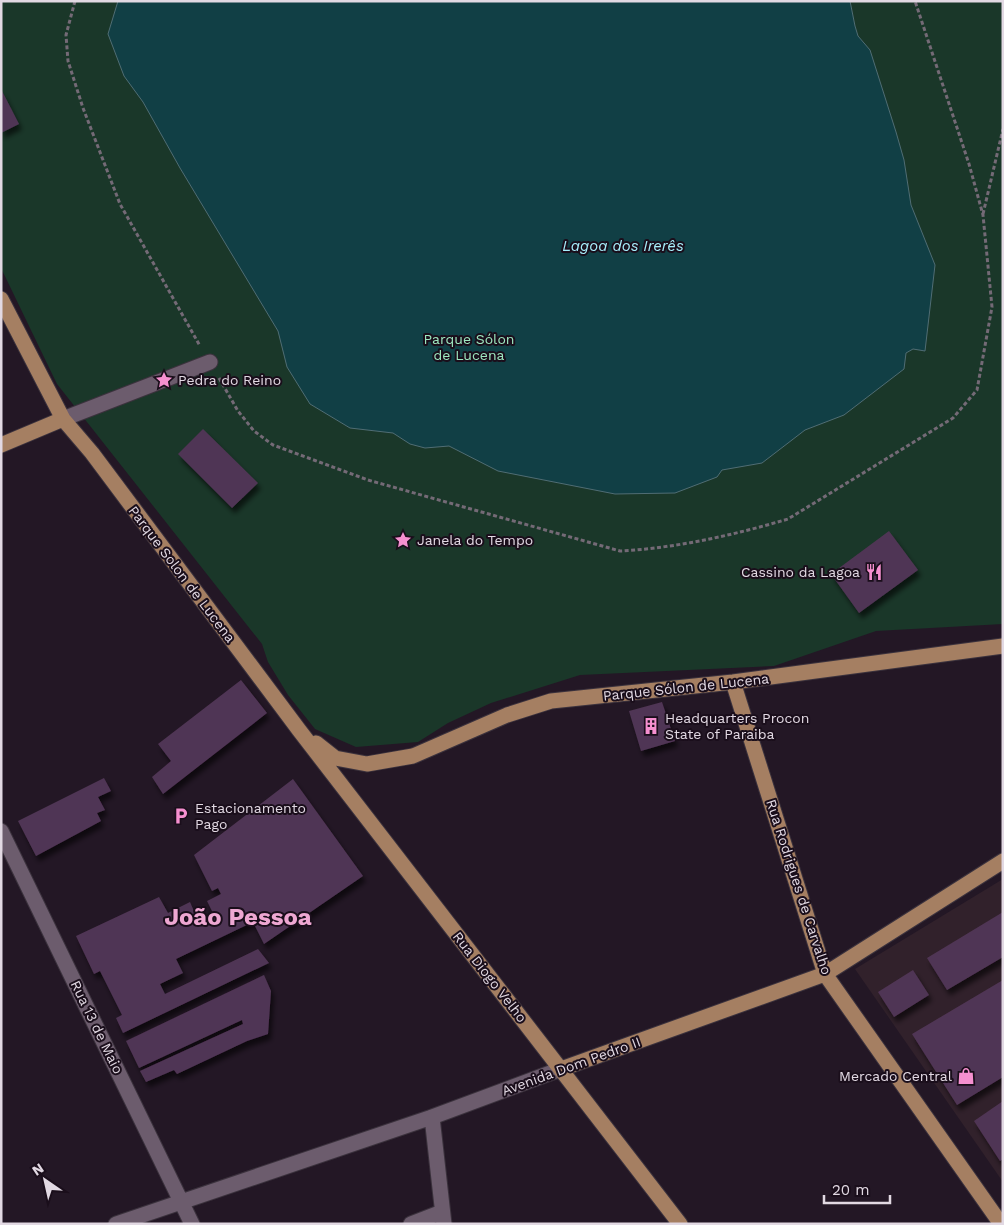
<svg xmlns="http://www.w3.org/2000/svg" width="1004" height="1225" font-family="'Work Sans',sans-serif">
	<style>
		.commercial { fill: #31212b }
		.green { fill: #1a3729 }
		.water { fill: #113f45; stroke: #506d74 }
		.building { fill: #503554; filter: url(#shadow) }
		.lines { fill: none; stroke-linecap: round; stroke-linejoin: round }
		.minor-casing { stroke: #3b323d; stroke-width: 17 }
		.major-casing { stroke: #3b323d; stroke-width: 17 }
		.path { stroke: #746a76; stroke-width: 3; stroke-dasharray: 4 2.5; stroke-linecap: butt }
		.minor { stroke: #6c5c6d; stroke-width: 15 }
		.major { stroke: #a57f62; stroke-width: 15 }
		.labels { text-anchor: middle; stroke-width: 4; stroke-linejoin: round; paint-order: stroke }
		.park-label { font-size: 14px; fill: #9de7bf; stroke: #1a0e1b }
		.poi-label { font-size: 14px; fill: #e2d9e3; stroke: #1a0e1b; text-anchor: start }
		.street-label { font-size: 14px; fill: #e2d9e3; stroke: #1a0e1b }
		.water-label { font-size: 15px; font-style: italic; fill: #a7f0fc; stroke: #1a0e1b }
		.town-label { font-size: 24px; font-weight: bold; fill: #eea7d2; stroke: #1a0e1b }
	</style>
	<defs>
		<filter id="shadow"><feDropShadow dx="3" dy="5.5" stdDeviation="2.5" flood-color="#0009"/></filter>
	</defs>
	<rect width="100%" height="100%" fill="#231725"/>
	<path class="commercial" d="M1003 879V1182L855 969Z"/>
	<path class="green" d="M1 1H1003V624L876 631 774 666 580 675 491 703 448 723 418 742 356 747 315 729 288 695 268 662 262 644 57 384 1 268Z"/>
	<path class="water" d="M118 1H850L855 26 858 36 870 50 896 132 904 160 911 205 935 265 925 351 913 349 906 353 904 369 844 415 805 430 762 463 722 470 717 477 675 493 615 494 498 471 449 446 425 448 410 444 393 433 350 428 310 404 287 367 278 331 180 168 143 102 124 76 108 34Z"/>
	<path class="building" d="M1 89 19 124 1 133Z
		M203 429 258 483 232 508 178 454Z
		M889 531 918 570 859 613 831 574Z
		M241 680 267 713 163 794 152 777 171 761 158 744Z
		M662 702 675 741 641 751 629 711Z
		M104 778 111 791 98 797 105 810 97 813 101 821 36 856 18 821Z
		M293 779 363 876 264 944 253 922 176 959 183 973 160 984 165 994 258 949 269 963 123 1033 116 1018 122 1015 100 971 94 974 76 936 159 897 168 913 190 902 199 923 214 915 207 901 221 894 218 888 212 891 194 855Z
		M1003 912V957L947 990 927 958Z
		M913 970 929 995 894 1017 878 992Z
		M264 975 271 991 268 1034 247 1041 177 1074 174 1070 146 1082 140 1071 243 1024 242 1020 139 1068 126 1041Z
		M1003 980V1077L957 1105 912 1034Z
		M1003 1101V1159L1000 1161 974 1121Z"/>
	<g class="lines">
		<g class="minor-casing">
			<path id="minor" d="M63 419 210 362
				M1 831 192 1224
				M432 1117 444 1224
				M116 1224 432 1117 561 1069
				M411 1224 442 1212"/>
		</g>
		<g class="major-casing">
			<path id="major" d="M1 299 63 419 92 453 299 730 680 1224
				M1 445 63 419
				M733 682 825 974 1001 1224
				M316 743 335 758 367 764 413 756 507 715 551 701 733 682 1003 646
				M561 1069 825 974 1003 861"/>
		</g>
		<path class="path" d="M75 1 66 35 68 61 83 108 120 204 200 346
			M983 214 1003 129
			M219 378 238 411 254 431 273 445 368 480 620 551C677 548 734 535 788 519L953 418 977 390 992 307 983 215 969 164 915 1"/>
		<use href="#minor" class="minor"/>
		<use href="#major" class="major"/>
	</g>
	<defs>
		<g id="sight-bare" transform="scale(1.35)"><path d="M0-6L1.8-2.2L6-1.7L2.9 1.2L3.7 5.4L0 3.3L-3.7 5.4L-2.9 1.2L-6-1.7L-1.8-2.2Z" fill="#f690d0" stroke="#1a0e1b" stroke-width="2.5" paint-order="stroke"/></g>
		<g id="restaurant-bare" transform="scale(1.35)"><path d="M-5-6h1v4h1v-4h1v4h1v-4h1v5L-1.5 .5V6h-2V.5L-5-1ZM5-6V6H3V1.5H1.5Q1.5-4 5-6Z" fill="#f690d0" stroke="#1a0e1b" stroke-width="2.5" paint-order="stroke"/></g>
		<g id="building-bare" transform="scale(1.35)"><path d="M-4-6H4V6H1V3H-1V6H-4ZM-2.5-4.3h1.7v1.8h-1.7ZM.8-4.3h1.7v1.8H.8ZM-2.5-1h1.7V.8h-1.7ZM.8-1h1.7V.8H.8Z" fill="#f690d0" stroke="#1a0e1b" stroke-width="2.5" paint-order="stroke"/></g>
		<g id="parking-bare" transform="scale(1.35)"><path d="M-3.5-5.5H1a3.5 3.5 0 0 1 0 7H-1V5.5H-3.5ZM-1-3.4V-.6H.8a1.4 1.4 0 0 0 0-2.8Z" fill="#f690d0" stroke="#1a0e1b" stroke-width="2.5" paint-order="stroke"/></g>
		<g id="shop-bare" transform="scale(1.35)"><path d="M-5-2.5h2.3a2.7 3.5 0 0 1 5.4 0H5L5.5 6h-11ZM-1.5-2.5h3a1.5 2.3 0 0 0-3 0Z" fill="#f690d0" stroke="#1a0e1b" stroke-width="2.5" paint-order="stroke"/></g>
	</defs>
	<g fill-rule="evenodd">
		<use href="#sight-bare" x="164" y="380"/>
		<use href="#sight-bare" x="403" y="540"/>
		<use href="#restaurant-bare" x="874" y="572"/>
		<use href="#building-bare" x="651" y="726"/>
		<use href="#parking-bare" x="181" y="816"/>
		<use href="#shop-bare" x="966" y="1076"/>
	</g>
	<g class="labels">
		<g class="park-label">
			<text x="469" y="344">Parque Sólon<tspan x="469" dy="16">de Lucena</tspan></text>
		</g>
		<g class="poi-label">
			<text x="178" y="385">Pedra do Reino</text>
			<text x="417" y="545">Janela do Tempo</text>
			<text x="860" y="577" text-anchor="end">Cassino da Lagoa</text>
			<text x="665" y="723">Headquarters Procon<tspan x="665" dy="16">State of Paraiba</tspan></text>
			<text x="195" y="813">Estacionamento<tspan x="195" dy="16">Pago</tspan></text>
			<text x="952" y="1081" text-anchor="end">Mercado Central</text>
		</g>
		<g class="street-label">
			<text transform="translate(182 574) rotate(53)" y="5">Parque Solon de Lucena</text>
			<text transform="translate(686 687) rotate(-6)" y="5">Parque Sólon de Lucena</text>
			<text transform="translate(799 887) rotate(72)" y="5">Rua Rodrigues de Carvalho</text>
			<text transform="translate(490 977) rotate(52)" y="5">Rua Diogo Velho</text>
			<text transform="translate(97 1027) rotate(64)" y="5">Rua 13 de Maio</text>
			<text transform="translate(571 1066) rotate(-20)" y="5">Avenida Dom Pedro II</text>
		</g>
		<g class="water-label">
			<text x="623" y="251">Lagoa dos Irerês</text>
		</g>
		<g class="town-label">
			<text x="238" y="925">João Pessoa</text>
		</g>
	</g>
	<rect width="1004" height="1225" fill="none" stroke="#e2d9e3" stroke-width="5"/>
	<g transform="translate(45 1180) rotate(326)" stroke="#1a0e1b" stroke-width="4" paint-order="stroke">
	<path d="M0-4L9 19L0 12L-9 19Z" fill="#e2d9e3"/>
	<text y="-8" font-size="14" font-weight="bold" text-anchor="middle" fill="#e2d9e3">N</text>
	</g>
	<path d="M824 1195v8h66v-8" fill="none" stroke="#e2d9e3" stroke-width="2.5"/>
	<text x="832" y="1195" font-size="15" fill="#e2d9e3" stroke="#1a0e1b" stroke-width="4" paint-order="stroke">20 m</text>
</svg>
